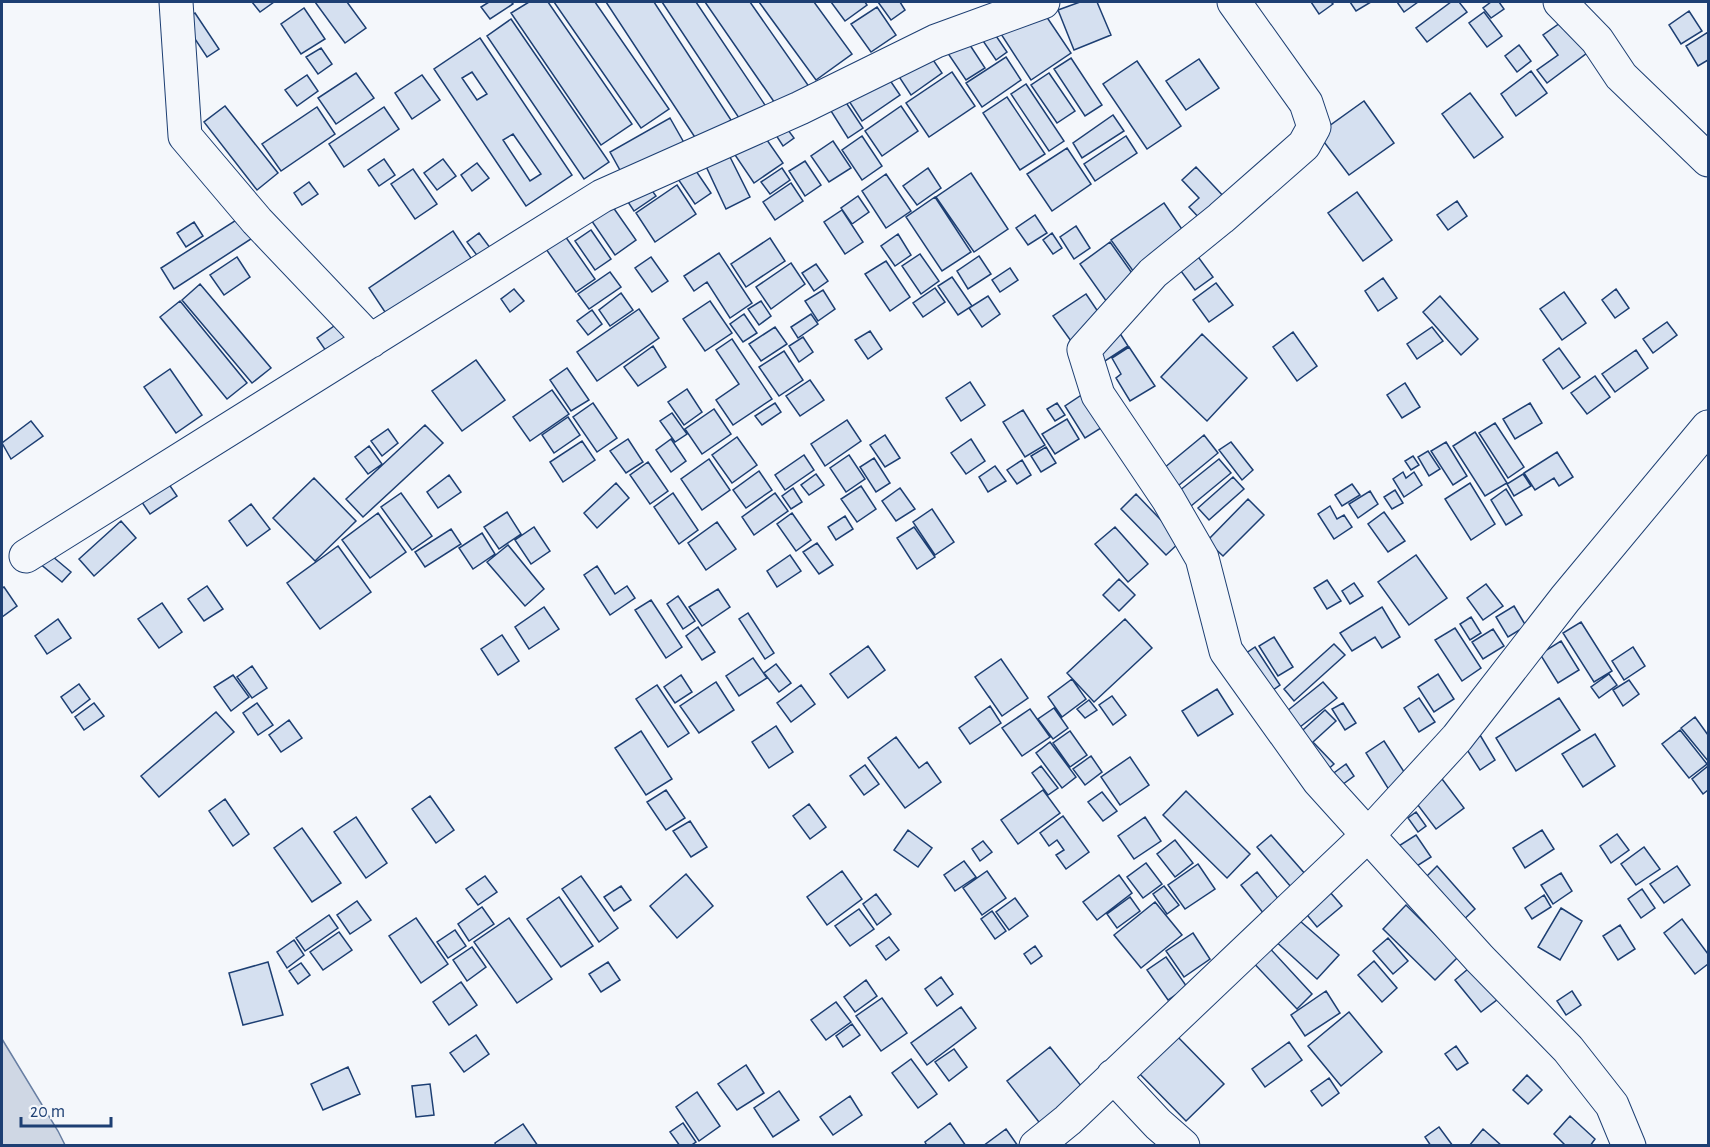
<svg xmlns="http://www.w3.org/2000/svg" width="1710" height="1147" font-family="'Alegreya Sans',sans-serif">
	<style>
		.water { fill: #cfd7e4; stroke: #687fa3; stroke-width: 1.5 }
		.building { fill: #d5e0f0; stroke: #1d3f73; stroke-width: 1.5; fill-rule: evenodd }
		.lines { fill: none; stroke-linecap: round; stroke-linejoin: round }
		.minor-casing { stroke: #1d3f73; stroke-width: 35 }
		.minor { stroke: #f4f7fb; stroke-width: 33 }
	</style>
	<rect width="100%" height="100%" fill="#f4f7fb"/>
	<path class="water" d="M2 1039 58 1131 65 1145H2Z"/>
	<path class="building" d="M252 2H274L260 12Z
		M315 2H347L366 28 345 43Z
		M489 2H511L513 4 490 19 481 7Z
		M529 2H548L632 124 601 145 511 13Z
		M554 2H595L669 109 641 128Z
		M606 2H654L731 120 698 142Z
		M662 2H696L767 108 743 124Z
		M705 2H750L810 88 779 109Z
		M759 2H814L852 54 816 80Z
		M831 2H865L867 5 845 21Z
		M878 2H900L905 10 891 20Z
		M1080 2H1097L1111 35 1074 50 1058 10Z
		M1311 2H1331L1333 4 1319 14Z
		M1350 2H1371L1356 11Z
		M1397 2H1418L1404 12Z
		M1451 2H1459L1467 12 1427 42 1416 28Z
		M1491 2H1499L1504 9 1491 18 1483 8Z
		M877 7 896 35 871 52 851 24Z
		M1040 7 1071 53 1031 80 1001 34Z
		M304 8 325 39 301 54 281 24Z
		M1689 11 1702 31 1681 44 1669 25Z
		M1484 12 1502 36 1487 47 1469 23Z
		M195 13 219 49 207 57 183 21Z
		M511 19 609 162 584 179 487 36Z
		M1563 21 1587 53 1547 83 1537 70 1558 55 1543 35Z
		M990 27 1007 52 996 60 979 35Z
		M1708 32V60L1698 66 1686 46Z
		M964 36 985 68 966 80 945 49Z
		M480 38 572 175 526 206 434 69ZM472 72 487 94 477 100 462 78ZM513 134 541 174 530 181 503 140Z
		M1519 45 1531 61 1517 72 1505 56Z
		M321 48 332 64 318 74 306 57Z
		M927 51 942 73 911 95 896 72Z
		M1006 57 1021 80 982 107 966 83Z
		M1071 58 1102 105 1085 116 1054 69Z
		M1199 59 1219 88 1186 110 1166 81Z
		M1137 61 1181 126 1147 149 1103 84Z
		M1531 71 1547 93 1516 116 1501 94Z
		M952 72 975 106 929 137 906 103Z
		M356 73 374 98 336 124 318 98Z
		M885 73 900 95 862 121 847 98Z
		M1049 73 1075 111 1057 123 1031 85Z
		M307 75 318 91 297 106 285 90Z
		M422 75 440 100 412 119 395 93Z
		M1026 84 1064 141 1049 151 1011 94Z
		M1470 93 1503 137 1474 158 1442 114Z
		M1007 97 1045 154 1020 170 983 113Z
		M845 101 863 128 848 138 831 111Z
		M1364 101 1394 143 1349 175 1318 134Z
		M225 106 278 173 257 190 204 122Z
		M901 106 918 131 882 156 865 131Z
		M317 107 335 134 281 171 262 144Z
		M384 107 399 129 344 167 329 144Z
		M1113 115 1124 131 1082 158 1073 143Z
		M670 118 687 148 626 181 610 152Z
		M782 122 794 138 783 146 772 129Z
		M760 130 783 163 754 183 731 149Z
		M862 136 882 166 862 180 842 150Z
		M1126 136 1137 153 1095 181 1084 164Z
		M833 141 851 168 829 182 811 156Z
		M1067 148 1091 184 1052 211 1027 174Z
		M727 151 750 197 726 209 704 162Z
		M384 159 395 175 379 186 368 170Z
		M443 159 456 176 437 190 424 173Z
		M805 161 821 185 805 196 789 171Z
		M477 163 489 178 472 191 461 175Z
		M1196 167 1226 199 1202 221 1189 207 1199 198 1182 180Z
		M694 168 711 193 695 204 678 179Z
		M782 168 790 180 770 194 761 182Z
		M928 168 941 188 917 205 903 186Z
		M413 169 437 204 415 219 391 184Z
		M971 173 1008 229 974 252 936 197Z
		M886 174 911 211 886 228 862 191Z
		M645 181 656 196 634 211 624 196Z
		M309 182 318 194 302 205 294 193Z
		M791 183 803 201 775 220 763 202Z
		M677 185 696 214 655 242 636 213Z
		M1357 192 1392 240 1363 261 1328 213Z
		M858 196 869 212 852 224 841 208Z
		M935 197 971 252 942 271 906 217Z
		M608 200 636 240 615 255 587 214Z
		M1457 201 1467 216 1448 230 1437 215Z
		M1164 203 1188 238 1136 275 1111 240Z
		M842 210 863 242 845 254 824 222Z
		M1035 215 1047 233 1028 245 1016 228Z
		M241 217 254 237 174 289 161 268Z
		M194 222 203 236 186 247 177 233Z
		M1076 226 1090 248 1074 259 1060 237Z
		M591 230 611 259 595 270 575 241Z
		M453 231 475 264 391 321 369 288Z
		M479 233 494 253 482 262 467 242Z
		M1052 233 1062 248 1053 254 1043 240Z
		M898 234 911 255 895 266 881 246Z
		M565 236 595 279 576 292 546 249Z
		M770 238 785 261 746 287 731 264Z
		M1110 242 1139 283 1109 305 1080 264Z
		M1193 250 1213 277 1195 290 1175 263Z
		M719 253 752 303 730 318 707 282 694 291 684 276Z
		M920 254 939 281 921 294 902 266Z
		M979 256 991 274 968 289 957 271Z
		M237 257 250 277 224 295 210 275Z
		M651 257 668 281 652 292 635 268Z
		M886 261 910 297 890 311 865 274Z
		M791 263 805 284 771 309 756 287Z
		M816 264 828 281 814 291 802 273Z
		M1010 268 1018 280 1000 292 992 280Z
		M610 272 621 287 589 309 578 294Z
		M952 277 972 306 958 315 938 286Z
		M1383 278 1397 298 1378 311 1365 291Z
		M1216 283 1233 305 1209 322 1193 300Z
		M200 284 271 368 252 383 182 300Z
		M935 288 945 302 923 317 913 303Z
		M514 289 524 301 510 312 501 299Z
		M1616 289 1629 308 1615 318 1602 300Z
		M823 290 835 309 818 321 805 301Z
		M1564 292 1586 323 1562 340 1540 309Z
		M621 293 633 310 610 326 599 310Z
		M1086 294 1103 319 1071 341 1053 316Z
		M988 296 1000 314 982 327 969 308Z
		M1440 296 1478 339 1461 355 1423 312Z
		M180 301 247 383 227 399 160 317Z
		M710 301 732 333 705 351 683 319Z
		M761 301 771 316 759 325 748 309Z
		M639 309 659 338 597 381 577 352Z
		M592 310 602 324 588 335 577 321Z
		M744 314 757 333 743 342 730 324Z
		M811 314 818 324 798 338 791 327Z
		M1667 322 1677 335 1653 353 1643 339Z
		M337 324 352 347 333 361 317 338Z
		M775 327 787 344 761 361 749 344Z
		M1116 327 1128 346 1102 363 1090 344Z
		M1432 327 1443 341 1417 359 1407 344Z
		M870 331 882 349 868 359 855 340Z
		M1293 332 1317 366 1297 381 1273 347Z
		M1202 334 1247 378 1207 421 1161 377Z
		M803 337 813 352 799 362 789 346Z
		M732 339 772 399 733 425 716 400 739 384 716 350Z
		M653 346 666 367 638 386 624 367Z
		M1129 347 1155 386 1130 401 1116 378 1121 374 1112 358Z
		M1559 348 1580 377 1563 389 1543 360Z
		M1636 350 1648 368 1615 392 1602 374Z
		M784 351 803 380 779 396 759 367Z
		M476 360 505 400 462 431 432 391Z
		M567 368 589 400 571 411 550 380Z
		M170 369 202 415 176 433 144 387Z
		M1595 376 1610 397 1587 414 1571 393Z
		M810 380 824 400 800 416 786 396Z
		M970 382 985 405 961 421 946 398Z
		M1405 383 1420 407 1402 418 1387 395Z
		M687 389 702 412 684 425 668 402Z
		M552 390 569 414 530 441 513 417Z
		M1089 390 1109 423 1085 438 1065 406Z
		M593 403 617 438 597 452 573 417Z
		M775 403 781 412 762 425 755 416Z
		M1057 403 1065 415 1055 421 1047 409Z
		M1530 403 1542 423 1515 439 1503 419Z
		M714 409 731 434 702 454 685 429Z
		M1023 410 1045 445 1025 457 1003 422Z
		M672 413 687 434 675 442 660 421Z
		M568 417 580 435 554 453 542 435Z
		M1067 419 1079 439 1055 454 1042 434Z
		M847 420 861 441 825 466 811 444Z
		M31 421 43 436 11 459 2 443Z
		M1495 423 1524 467 1508 478 1479 433Z
		M425 425 443 443 363 517 346 499Z
		M388 429 398 443 382 456 371 441Z
		M1475 432 1507 483 1485 496 1453 446Z
		M885 435 900 458 885 467 870 445Z
		M1204 435 1218 453 1173 490 1158 473Z
		M737 437 757 465 732 483 712 455Z
		M628 439 643 462 626 473 610 451Z
		M671 439 686 461 671 472 656 450Z
		M971 439 985 461 966 474 951 453Z
		M582 441 595 460 563 482 550 462Z
		M1231 442 1253 470 1242 480 1219 450Z
		M1446 442 1467 476 1453 485 1431 451Z
		M369 446 382 464 368 474 355 457Z
		M1046 447 1056 463 1041 472 1031 456Z
		M1428 451 1440 469 1429 476 1418 457Z
		M1557 452 1573 477 1559 486 1554 478 1535 490 1524 473Z
		M804 455 814 470 785 490 775 475Z
		M849 455 865 479 846 492 830 468Z
		M1413 456 1419 465 1411 470 1405 461Z
		M874 458 890 483 876 492 860 467Z
		M709 459 730 490 702 510 681 479Z
		M1219 459 1231 473 1191 506 1179 491Z
		M1022 460 1031 475 1017 484 1007 470Z
		M648 462 668 491 650 504 630 475Z
		M995 466 1006 481 988 492 979 477Z
		M759 471 772 490 746 508 733 490Z
		M1403 472 1406 478 1414 472 1422 485 1404 497 1393 479Z
		M162 474 177 496 150 514 135 492Z
		M816 474 824 485 809 495 801 485Z
		M1523 474 1531 486 1514 496 1507 484Z
		M449 475 461 492 438 508 427 492Z
		M1233 477 1244 489 1209 520 1198 508Z
		M314 478 356 521 315 561 273 518Z
		M616 483 629 498 597 528 584 513Z
		M1470 483 1495 524 1471 540 1445 499Z
		M1352 484 1360 495 1342 506 1335 495Z
		M861 486 876 509 857 522 841 499Z
		M793 488 802 502 791 509 782 496Z
		M900 488 915 509 896 521 882 501Z
		M1506 489 1522 515 1506 525 1491 500Z
		M1395 490 1403 503 1392 509 1384 497Z
		M1370 491 1378 504 1358 518 1349 504Z
		M401 493 432 536 412 550 381 507Z
		M673 493 698 530 679 544 654 507Z
		M775 493 788 511 754 535 742 517Z
		M1136 494 1181 541 1166 555 1121 509Z
		M1248 499 1264 515 1223 556 1207 541Z
		M251 504 270 529 247 546 229 521Z
		M1330 506 1337 519 1344 515 1352 527 1334 539 1318 514Z
		M932 509 954 542 935 555 913 522Z
		M507 512 521 534 499 549 484 527Z
		M1384 512 1405 541 1388 552 1368 524Z
		M378 513 406 552 370 578 342 540Z
		M792 513 811 540 796 551 777 524Z
		M845 516 853 529 836 540 828 527Z
		M121 521 136 538 94 576 79 559Z
		M717 522 736 549 706 570 688 543Z
		M534 527 550 551 531 564 515 540Z
		M914 527 935 557 917 569 897 538Z
		M1115 527 1148 564 1128 582 1095 544Z
		M451 529 461 544 425 567 415 552Z
		M482 533 495 554 473 569 459 548Z
		M817 543 833 565 819 574 803 552Z
		M508 545 544 589 525 606 487 562Z
		M338 546 371 592 320 629 287 583Z
		M46 551 71 572 62 582 38 562Z
		M790 555 801 571 777 587 767 571Z
		M1416 555 1447 598 1409 625 1378 582Z
		M597 566 615 594 627 586 635 598 610 615 584 575Z
		M1119 579 1135 595 1119 611 1103 595Z
		M1327 580 1341 601 1327 609 1314 588Z
		M1354 583 1363 596 1350 604 1342 591Z
		M1486 584 1503 606 1483 620 1467 598Z
		M207 586 223 609 204 621 188 599Z
		M4 587 17 606 2 617V588Z
		M718 589 730 607 702 626 689 607Z
		M678 596 695 621 683 629 667 604Z
		M651 600 682 647 666 658 635 610Z
		M162 603 182 632 159 648 138 619Z
		M1514 606 1526 626 1508 637 1496 617Z
		M544 607 559 629 529 649 515 627Z
		M1382 607 1400 637 1382 648 1375 637 1352 651 1340 633Z
		M748 613 774 653 765 659 739 619Z
		M1471 617 1481 633 1470 640 1460 624Z
		M58 619 71 638 47 654 35 636Z
		M1125 619 1152 648 1094 702 1067 673Z
		M1581 622 1612 671 1594 682 1563 633Z
		M698 627 715 652 702 660 686 636Z
		M1455 628 1481 668 1462 681 1435 640Z
		M1493 629 1504 646 1483 659 1472 642Z
		M502 635 519 661 498 675 481 649Z
		M1274 637 1293 667 1278 676 1259 646Z
		M1561 641 1579 670 1558 683 1540 654Z
		M1334 644 1345 655 1294 701 1284 689Z
		M868 646 885 670 848 698 830 674Z
		M1255 647 1280 685 1266 695 1242 656Z
		M1633 647 1645 666 1624 680 1612 661Z
		M753 658 767 678 739 696 726 676Z
		M1001 659 1028 698 1002 716 975 677Z
		M776 664 791 683 779 692 764 673Z
		M252 666 267 688 252 698 237 677Z
		M1438 674 1454 699 1434 712 1418 687Z
		M1609 674 1617 685 1599 698 1591 687Z
		M233 675 249 697 231 711 214 687Z
		M681 675 692 692 675 703 664 687Z
		M1072 679 1086 699 1062 717 1048 697Z
		M1629 680 1639 694 1623 706 1613 690Z
		M716 682 734 710 699 733 680 706Z
		M1323 682 1337 698 1300 727 1287 711Z
		M79 684 90 699 72 713 61 697Z
		M657 685 689 733 668 747 636 699Z
		M801 685 815 704 791 722 777 703Z
		M1217 689 1233 714 1198 736 1182 711Z
		M1112 696 1126 715 1113 725 1099 705Z
		M1419 698 1435 722 1419 732 1404 708Z
		M1559 698 1580 730 1516 771 1496 738Z
		M1089 700 1097 710 1085 718 1077 709Z
		M94 703 104 716 84 730 75 717Z
		M257 703 273 725 258 735 243 713Z
		M1343 703 1356 723 1345 730 1332 709Z
		M990 706 1001 723 970 744 959 728Z
		M1054 708 1068 728 1053 739 1038 719Z
		M1030 709 1050 737 1022 756 1002 728Z
		M1325 710 1336 721 1313 742 1334 764 1325 772 1294 738Z
		M216 712 234 732 159 797 141 776Z
		M1695 717 1708 735V761L1681 728Z
		M289 720 302 738 281 752 269 735Z
		M776 726 793 752 769 768 752 742Z
		M1680 730 1707 764 1689 778 1662 744Z
		M641 731 672 779 646 795 615 748Z
		M1070 731 1087 755 1070 767 1053 743Z
		M1595 734 1615 766 1583 787 1562 754Z
		M1480 735 1495 760 1480 770 1464 745Z
		M896 737 919 768 927 762 941 782 905 808 868 758Z
		M1384 741 1410 781 1391 793 1366 753Z
		M1050 742 1076 777 1062 788 1036 753Z
		M1091 756 1102 772 1085 785 1073 769Z
		M1130 757 1149 785 1120 805 1101 777Z
		M1346 764 1354 776 1335 790 1327 778Z
		M865 765 879 784 864 795 850 776Z
		M1041 766 1058 788 1048 795 1032 773Z
		M1708 766V790L1703 794 1692 779Z
		M1436 771 1464 808 1436 829 1408 792Z
		M666 790 685 818 666 830 647 802Z
		M1043 790 1060 813 1018 844 1001 820Z
		M1186 791 1250 854 1227 878 1163 815Z
		M1102 792 1117 811 1103 821 1088 802Z
		M430 796 454 830 436 843 412 809Z
		M225 799 249 834 233 846 209 811Z
		M809 804 826 827 810 839 793 816Z
		M1416 812 1426 826 1418 832 1408 818Z
		M1063 816 1089 852 1066 869 1056 855 1064 850 1057 840 1049 846 1040 833Z
		M356 817 387 863 366 878 334 832Z
		M1145 817 1161 841 1134 859 1118 836Z
		M690 821 707 847 691 857 673 831Z
		M302 828 341 883 312 902 274 848Z
		M908 830 932 848 918 867 894 850Z
		M1542 830 1554 849 1525 868 1513 848Z
		M1617 834 1629 850 1611 863 1600 846Z
		M1271 835 1306 875 1291 887 1257 847Z
		M1416 835 1431 857 1409 871 1394 849Z
		M1175 840 1193 863 1175 877 1157 854Z
		M983 841 992 852 980 861 972 849Z
		M1644 847 1660 869 1636 885 1621 864Z
		M964 861 976 877 955 891 944 875Z
		M1146 863 1162 884 1143 898 1127 877Z
		M1198 864 1215 889 1185 909 1168 885Z
		M1437 866 1475 909 1460 923 1422 881Z
		M1677 866 1690 885 1664 903 1650 884Z
		M842 871 862 899 827 925 807 897Z
		M987 871 1006 898 982 915 963 888Z
		M1257 872 1280 901 1264 914 1241 885Z
		M1561 873 1572 891 1553 904 1541 885Z
		M686 874 713 906 677 938 650 906Z
		M1119 875 1132 893 1097 920 1083 902Z
		M485 876 497 892 478 905 466 889Z
		M581 876 618 928 599 942 562 889Z
		M1323 884 1342 906 1317 927 1299 905Z
		M621 886 631 900 614 911 604 897Z
		M1164 886 1179 905 1167 914 1153 894Z
		M1642 889 1655 908 1641 918 1628 899Z
		M876 894 891 914 877 925 863 904Z
		M1544 895 1551 907 1532 919 1525 908Z
		M559 897 593 946 561 967 527 919Z
		M1130 897 1140 911 1117 928 1107 914Z
		M1015 898 1028 916 1009 930 996 912Z
		M357 901 371 920 350 934 337 915Z
		M1155 902 1182 935 1141 968 1114 935Z
		M1406 905 1458 957 1435 980 1383 929Z
		M482 907 494 924 469 941 458 924Z
		M1561 908 1582 921 1560 960 1538 947Z
		M859 909 874 929 850 946 835 926Z
		M992 911 1006 931 995 939 981 919Z
		M1292 914 1339 955 1317 979 1272 938Z
		M329 915 338 928 305 951 296 938Z
		M416 918 448 964 421 983 389 936Z
		M509 918 552 979 517 1003 474 942Z
		M1682 919 1708 954V964L1695 974 1664 933Z
		M1620 925 1635 949 1618 960 1603 936Z
		M455 930 466 946 448 958 437 942Z
		M339 932 352 950 323 970 310 952Z
		M1193 933 1210 959 1184 977 1166 951Z
		M889 937 899 950 886 960 876 946Z
		M1388 938 1408 961 1393 974 1373 951Z
		M294 940 304 955 287 968 277 952Z
		M1264 942 1312 994 1297 1009 1248 957Z
		M1035 946 1042 956 1031 964 1024 954Z
		M472 947 486 967 467 981 453 960Z
		M1166 957 1187 987 1168 1000 1147 970Z
		M1374 961 1397 988 1382 1002 1358 975Z
		M268 962 283 1015 243 1025 229 973Z
		M608 962 620 980 601 992 589 974Z
		M301 963 310 975 298 984 289 971Z
		M1475 963 1502 996 1481 1012 1455 980Z
		M941 977 953 994 937 1006 925 989Z
		M866 980 877 996 855 1012 844 997Z
		M461 982 477 1005 449 1025 433 1002Z
		M1326 991 1340 1013 1305 1036 1291 1015Z
		M1572 991 1581 1005 1566 1015 1557 1001Z
		M882 998 907 1033 881 1051 856 1016Z
		M836 1002 851 1022 826 1040 811 1020Z
		M961 1007 976 1028 927 1065 911 1043Z
		M1349 1012 1382 1052 1341 1086 1308 1046Z
		M852 1024 860 1035 843 1047 836 1036Z
		M1172 1031 1224 1084 1186 1121 1134 1068Z
		M476 1035 489 1054 464 1072 450 1053Z
		M1289 1042 1302 1060 1265 1087 1252 1069Z
		M1456 1046 1468 1063 1457 1070 1445 1054Z
		M1050 1047 1086 1092 1042 1126 1007 1081Z
		M954 1049 967 1067 949 1081 935 1062Z
		M911 1059 937 1094 918 1108 892 1073Z
		M746 1065 764 1093 737 1110 718 1084Z
		M348 1067 360 1094 323 1110 311 1084Z
		M1527 1075 1542 1090 1528 1104 1513 1090Z
		M1329 1078 1339 1093 1322 1106 1311 1091Z
		M430 1084 434 1115 416 1117 412 1086Z
		M779 1091 799 1120 773 1137 754 1108Z
		M697 1092 720 1126 699 1141 676 1107Z
		M850 1096 862 1115 833 1135 820 1117Z
		M1570 1116 1595 1139 1590 1146H1566L1554 1134Z
		M683 1123 696 1142 690 1146H680L670 1132Z
		M950 1123 966 1146H927L925 1142Z
		M523 1124 538 1146H496L495 1143Z
		M1439 1127 1453 1146H1431L1425 1137Z
		M1006 1129 1018 1146H983Z
		M1483 1129 1502 1146H1469Z"/>
	<g class="lines">
		<g class="minor-casing">
			<path id="minor" d="M176 2 185 136 257 221 371 341
				M1234 2 1306 103 1314 127 1304 145 1221 218 1153 273 1084 350 1098 395 1168 499 1202 558 1226 651 1319 781 1480 959 1568 1049 1612 1105 1629 1146
				M1560 2 1597 40 1621 76 1708 160
				M26 556 602 196 800 108 936 41 1043 2
				M1113 1076 1158 1124 1183 1146
				M1036 1146 1068 1120 1368 835 1457 738 1565 599 1708 427"/>
		</g>
		<use href="#minor" class="minor"/>
	</g>
	<rect width="1710" height="1147" fill="none" stroke="#1d3f73" stroke-width="6"/>
	<path d="M21 1117v9h90v-9" fill="none" stroke="#1d3f73" stroke-width="3"/>
	<text x="30" y="1117" font-size="18" fill="#1d3f73" stroke="#f4f7fb" stroke-width="4.5" paint-order="stroke">20 m</text>
</svg>
